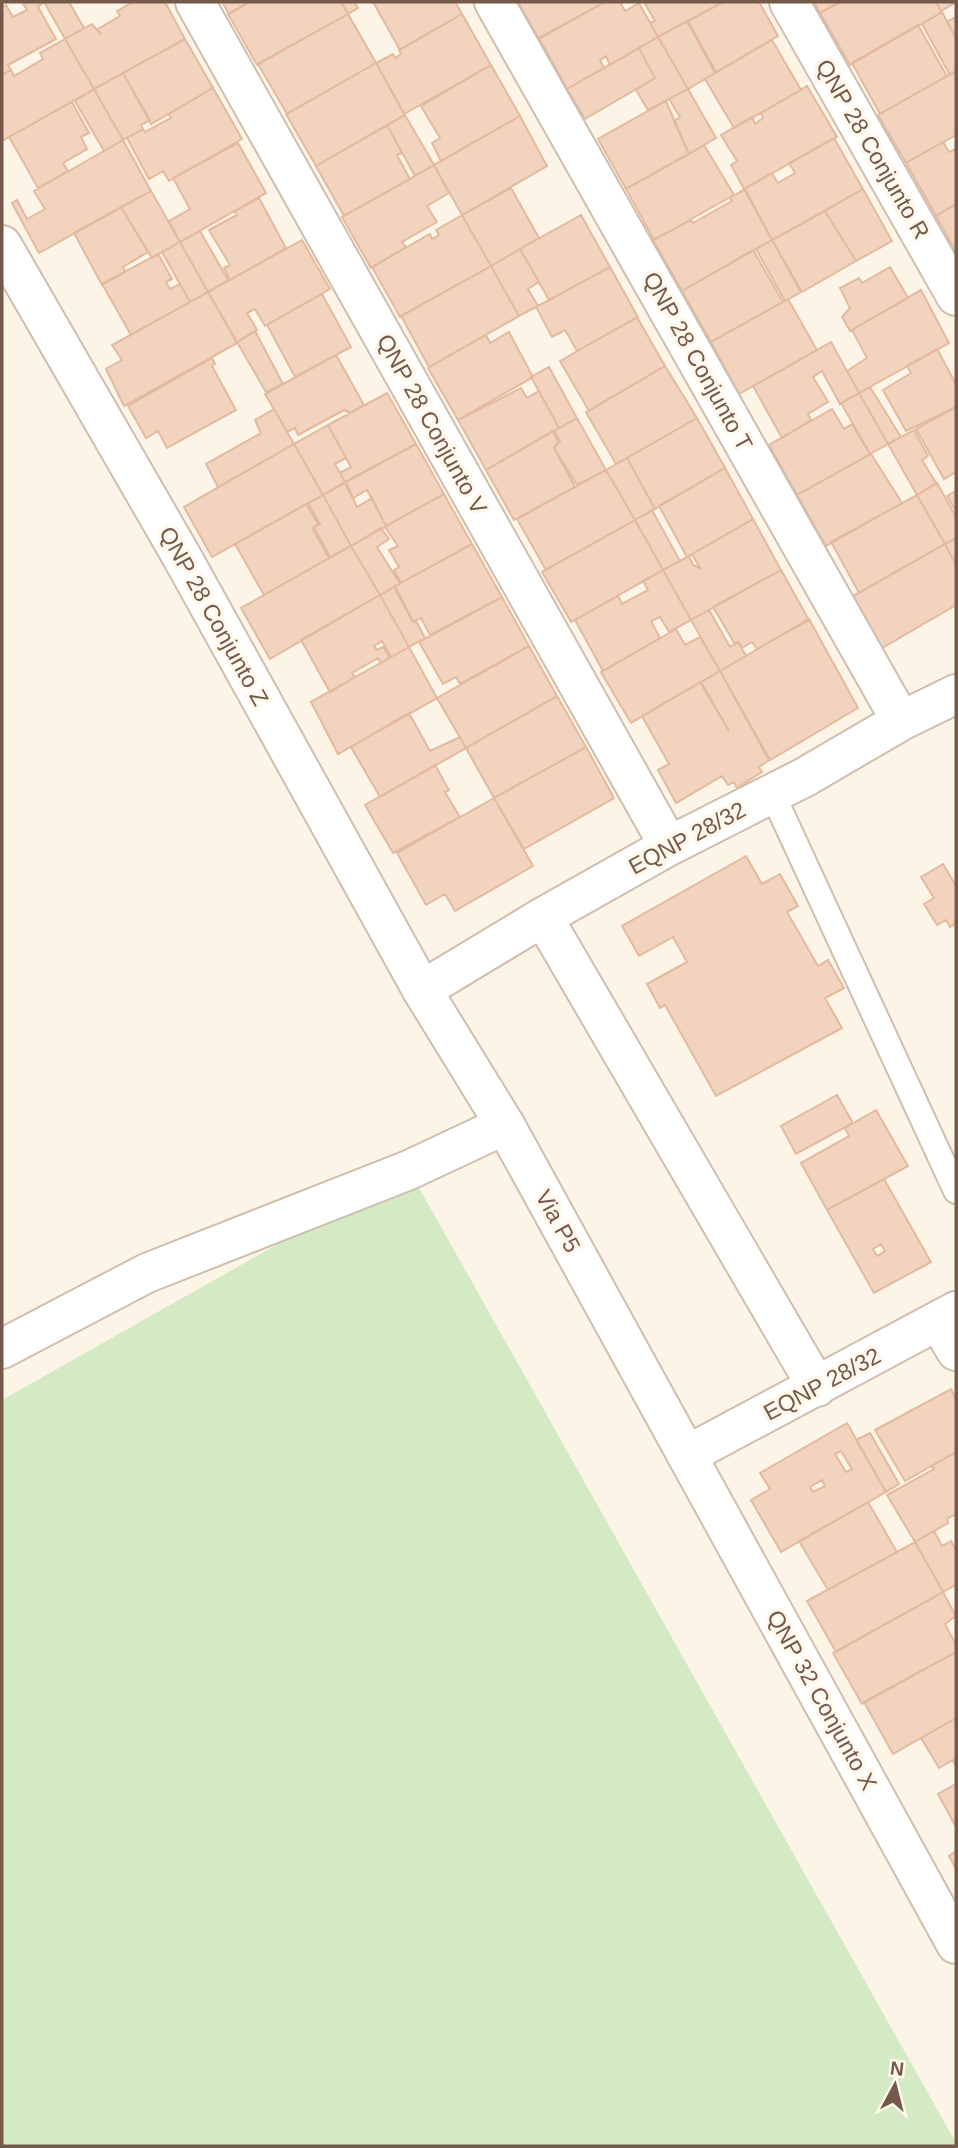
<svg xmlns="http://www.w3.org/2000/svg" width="958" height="2148" font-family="Helvetica,sans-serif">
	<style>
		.green { fill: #d3eac4 }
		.building { fill: #f1d3be; stroke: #e3ba9f; stroke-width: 2; fill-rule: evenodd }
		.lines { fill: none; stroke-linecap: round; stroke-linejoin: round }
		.service-casing { stroke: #d0beaf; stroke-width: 28 }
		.minor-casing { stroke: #d0beaf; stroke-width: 42 }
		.tertiary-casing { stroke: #d0beaf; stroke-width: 42 }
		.service { stroke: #fff; stroke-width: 24 }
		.minor { stroke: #fff; stroke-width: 38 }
		.tertiary { stroke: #fff; stroke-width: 38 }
		.labels { text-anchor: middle; stroke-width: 7; stroke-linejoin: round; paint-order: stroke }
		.street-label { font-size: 23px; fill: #755a4b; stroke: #fff8ec }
	</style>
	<rect width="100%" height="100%" fill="#fcf4e6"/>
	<path class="green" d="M409 1170 956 2143V2146H2V1400Z"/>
	<path class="building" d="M22 2H44L38 7 56 39 8 65 11 70 2 75V7L6 5 13 17 27 10Z
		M44 2H69L84 28 65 39Z
		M133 2H165L185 39 94 89 65 39 92 24 101 35 98 29 120 16 117 11Z
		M222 2H250L229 14Z
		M250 2H341L348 14 257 65 228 14Z
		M341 2H354L358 8 348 14Z
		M373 2H455L462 14 400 50Z
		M518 2H605L539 39Z
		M605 2H620L625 11 639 3 658 37 610 65 606 56 600 60 604 68 567 89 539 38Z
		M644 2H723L658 37 650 23 655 21Z
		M723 2H759L778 36 716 72 688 21Z
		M814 2H840L820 13Z
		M840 2H936L942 12 850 65 820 13Z
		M936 2H956L941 11Z
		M942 12 956 38V71L950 75 922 24Z
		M348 14 376 63 287 114 258 64Z
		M462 14 491 65 404 114 376 63 393 54 395 58 401 54 399 50Z
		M956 17V38L947 22Z
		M687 21 715 73 688 89 658 37Z
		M918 25 947 76 880 114 852 63Z
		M658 37 688 89 648 110 636 90 655 78 639 48Z
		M65 39 94 89 2 141V75L11 70 14 76 43 59 40 53Z
		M185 39 213 88 151 124 123 73Z
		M772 40 801 90 734 128 705 79Z
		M639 48 655 78 585 119 567 89Z
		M376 63 405 115 316 166 286 114Z
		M491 65 520 116 441 161 432 143 440 138 421 106Z
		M956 71V135L906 163 878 115Z
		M123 73 150 120 141 125 143 129 123 140 94 89Z
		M807 86 837 137 744 189 731 165 737 161 721 135 752 117 755 124 763 118 761 113Z
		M213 88 242 139 169 181 163 171 149 179 127 138 143 129 145 132 171 118 169 114Z
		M94 89 123 140 104 151 75 101Z
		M688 89 716 138 689 154 674 121 680 117 669 99Z
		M666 101 689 154 626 189 598 139Z
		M72 102 89 133 81 137 87 149 63 163 68 171 38 188 9 137Z
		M405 115 434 165 415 176 387 125Z
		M520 116 547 166 462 215 434 165Z
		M387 125 402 153 397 155 410 179 344 216 316 166Z
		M834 138 863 189 772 240 744 189 772 173 778 183 795 173 789 163Z
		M123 140 151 191 39 253 12 203 17 200 27 219 45 209 34 191Z
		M943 142 949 152 956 149V204L936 216 906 163Z
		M238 143 266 193 180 242 169 221 190 209 173 178Z
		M704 145 734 195 654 240 626 189Z
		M434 165 449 193 427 206 437 222 402 242 406 247 371 268 342 217Z
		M511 188 539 238 491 266 462 215Z
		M745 189 772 240 682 291 653 240 691 220 693 223 732 201 730 198Z
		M863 189 892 241 856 261 825 211Z
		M151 191 180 242 152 258 121 207Z
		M259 198 286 248 230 280 224 268 230 265 209 230 237 215 235 211Z
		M956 204V252L936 216Z
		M121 207 148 252 123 267 125 272 102 285 74 233Z
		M825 211 856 261 802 292 772 240Z
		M462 215 491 266 400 317 372 267 430 234 432 239 439 235 436 230Z
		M581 215 610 267 549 300 520 249Z
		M200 231 228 280 208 292 180 242Z
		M302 240 330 289 265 326 255 309 247 313 257 330 237 342 208 292Z
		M772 240 801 292 785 301 756 249Z
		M180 242 208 292 190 302 162 252Z
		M520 249 539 282 528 289 538 306 519 316 491 266Z
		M753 250 783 302 711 342 682 291Z
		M158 254 172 279 166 282 170 289 180 284 190 302 131 335 102 284Z
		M491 266 519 316 429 367 401 316Z
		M610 267 638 317 577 351 565 330 552 337 536 307Z
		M890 267 908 298 850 331 842 317 850 308 840 288 859 278 862 283Z
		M921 290 949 343 859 393 847 371 867 358 852 330Z
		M208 292 237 343 124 406 106 369 122 360 112 345Z
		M322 294 351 347 295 377 267 325Z
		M788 299 817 350 739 394 711 342Z
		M637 317 665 366 589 411 560 361Z
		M255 331 283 384 266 392 237 342Z
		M509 332 533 377 458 420 428 368 486 335 490 343Z
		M831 342 859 393 840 404 822 371 813 377 828 402 808 414 811 420 782 438 753 386Z
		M937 349 956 384V407L906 431 883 390 911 373 907 366Z
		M336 355 364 405 350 413 344 410 298 435 295 428 287 432 265 394Z
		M212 358 215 364 212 366 236 410 167 448 158 431 146 438 128 406Z
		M665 366 697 418 616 464 586 412Z
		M549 367 577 418 559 428 531 377Z
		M870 387 901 437 888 444 859 393Z
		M521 388 527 398 539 391 559 428 486 470 458 420Z
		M387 393 416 444 345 482 340 473 351 467 328 425Z
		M859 393 888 444 870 454 841 403Z
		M956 407V472L944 479 916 429Z
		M274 409 294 444 218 487 206 464 261 433 255 420Z
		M832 409 844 429 852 424 870 454 797 495 769 445Z
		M577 418 606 470 577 485 554 448 560 441 554 431Z
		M697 418 725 468 655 509 627 458Z
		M328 425 346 458 335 464 345 482 323 495 294 444Z
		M914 430 928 456 922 460 936 483 917 495 888 444Z
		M553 431 558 442 554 448 575 487 514 520 486 470Z
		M294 444 323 495 212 557 184 507Z
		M416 444 444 494 386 526 367 490 353 498 346 482Z
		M871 454 902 503 826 546 797 495Z
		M627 458 655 509 635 520 606 470Z
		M725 468 753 519 687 557 659 506Z
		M606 470 635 520 546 570 517 519Z
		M345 483 357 507 372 498 386 526 351 546 323 495Z
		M937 483 956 517V538L945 544 917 495Z
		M956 491V511L947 496Z
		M444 494 472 544 401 583 394 570 399 567 389 550 398 546 385 527Z
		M323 495 351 546 330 557 314 527 320 524 308 503Z
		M917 495 945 544 859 593 831 542Z
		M306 504 318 524 312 528 329 558 264 595 235 544Z
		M652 510 680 561 663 570 635 520Z
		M753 519 781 570 691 620 663 570 689 556 693 565 700 568 692 554Z
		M635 520 663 570 571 622 542 572Z
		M381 528 389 539 377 547 400 584 380 595 351 546Z
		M956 538V565L945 544Z
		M472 544 502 597 430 635 421 618 413 622 395 586Z
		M945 544 956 565V605L882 648 853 596Z
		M351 546 380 595 270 659 241 608Z
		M663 570 691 620 669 632 660 617 651 621 660 638 603 671 575 620 618 596 622 604 648 590 643 581Z
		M781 570 809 620 757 649 752 642 742 648 738 642 735 644 713 607Z
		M394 587 413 622 416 621 425 638 409 647 380 595Z
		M380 595 409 647 391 657 382 641 374 646 377 650 383 647 390 658 381 663 378 658 352 673 355 677 330 692 301 640Z
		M502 597 529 646 460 684 456 677 443 684 419 642Z
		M709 610 730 647 738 642 746 656 720 671 691 620Z
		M809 619 858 708 770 760 720 671Z
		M676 629 685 645 700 637 720 671 631 723 601 672Z
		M529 646 557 696 466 748 437 698Z
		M409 647 437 698 338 754 311 702Z
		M720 671 769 760 759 767 762 772 737 788 734 782 728 785 722 776 676 803 658 770 669 764 642 716 700 682 729 731 701 682Z
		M557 696 586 747 494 798 466 748Z
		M409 713 430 751 460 737 466 748 380 797 351 747Z
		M586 747 614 798 524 849 494 798Z
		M435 765 449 790 445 792 460 817 393 853 365 805Z
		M494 798 533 866 455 911 445 894 426 905 397 853Z
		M746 856 762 884 780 874 798 906 787 912 818 966 828 960 844 988 825 998 842 1028 716 1096 665 1005 660 1008 647 984 687 962 673 937 639 956 622 926Z
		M943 864 956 886V924L950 927 946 920 937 925 924 904 934 898 921 877Z
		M837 1095 853 1123 796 1154 781 1126Z
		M876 1110 908 1166 827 1210 801 1163 849 1136 845 1128Z
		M884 1179 931 1262 874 1293 827 1210ZM881 1244 885 1251 877 1256 873 1249Z
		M951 1389 956 1399V1452L905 1481 875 1430Z
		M847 1423 886 1492 781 1552 751 1500 770 1489 760 1473ZM841 1451 852 1469 846 1472 835 1454ZM822 1480 825 1486 813 1492 810 1487Z
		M870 1433 899 1484 886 1492 856 1440Z
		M956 1452V1514L947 1519 948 1523 915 1542 887 1495 934 1469 932 1466Z
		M868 1502 897 1552 828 1590 799 1541Z
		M934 1531 942 1546 951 1541 956 1550V1585L943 1592 915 1542Z
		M915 1542 943 1592 836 1652 807 1601Z
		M943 1592 956 1616 945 1624 956 1645V1652L862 1704 833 1653Z
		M956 1652V1718L893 1754 864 1702Z
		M956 1718V1767L953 1760 939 1768 921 1738Z
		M956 1784V1827L938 1794Z
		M956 1851V1869L949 1856Z"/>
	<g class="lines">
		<g class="service-casing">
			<path id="service" d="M772 793 956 1191"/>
		</g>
		<g class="minor-casing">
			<path id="minor" d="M195 2 669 846
				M494 2 901 721
				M789 2 956 296
				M543 917 817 1387
				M422 990 543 917 669 846 805 777 901 721 956 694
				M939 1322 956 1351
				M2 1349 147 1273 409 1170 505 1125
				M687 1455 956 1311"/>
		</g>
		<g class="tertiary-casing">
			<path id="tertiary" d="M2 245 182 557 422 990 505 1125 956 1944"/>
		</g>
		<use href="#service" class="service"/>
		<use href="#minor" class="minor"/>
		<use href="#tertiary" class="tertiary"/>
	</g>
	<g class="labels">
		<g class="street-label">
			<text transform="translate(873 149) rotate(60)" y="8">QNP 28 Conjunto R</text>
			<text transform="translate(698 361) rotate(61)" y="8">QNP 28 Conjunto T</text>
			<text transform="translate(432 424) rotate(61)" y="8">QNP 28 Conjunto V</text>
			<text transform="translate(214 616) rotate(61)" y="8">QNP 28 Conjunto Z</text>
			<text transform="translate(687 838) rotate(-28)" y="8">EQNP 28/32</text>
			<text transform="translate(558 1221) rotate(61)" y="8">Via P5</text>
			<text transform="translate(822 1384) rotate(-28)" y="8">EQNP 28/32</text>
			<text transform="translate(822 1700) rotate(61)" y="8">QNP 32 Conjunto X</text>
		</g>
	</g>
	<rect width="958" height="2148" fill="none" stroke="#755a4b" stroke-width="7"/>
	<g transform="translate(895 2085) rotate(7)" stroke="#fff8ec" stroke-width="5" paint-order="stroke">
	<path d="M0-5L12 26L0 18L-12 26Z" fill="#755a4b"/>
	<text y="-10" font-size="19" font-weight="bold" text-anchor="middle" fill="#755a4b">N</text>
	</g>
</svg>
